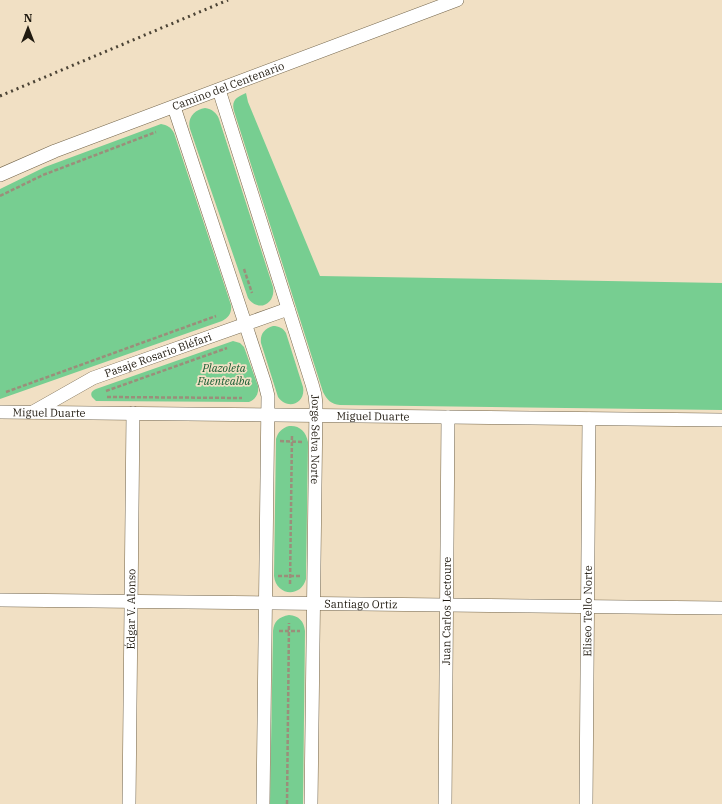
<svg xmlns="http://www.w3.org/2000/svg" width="722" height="804" font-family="'IBM Plex Serif',serif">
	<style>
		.green { fill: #77ce91 }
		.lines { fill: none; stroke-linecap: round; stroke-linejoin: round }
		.street-casing { stroke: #73654b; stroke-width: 14 }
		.path { stroke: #9b8e7a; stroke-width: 2.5; stroke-dasharray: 4 2; stroke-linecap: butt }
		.street { stroke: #fff; stroke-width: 13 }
		.rail { stroke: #4b4335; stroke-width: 3; stroke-dasharray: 2 4; stroke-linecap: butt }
		.labels { text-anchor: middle; stroke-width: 3.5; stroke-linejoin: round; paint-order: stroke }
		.street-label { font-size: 11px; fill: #201a10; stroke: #f1e0c4 }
		.park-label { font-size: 11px; font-style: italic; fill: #155a30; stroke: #f1e0c4 }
	</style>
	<rect width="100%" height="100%" fill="#f1e0c4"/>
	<path class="green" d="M246 93 248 102 320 276 722 283V410L340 405C331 404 327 400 323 392L234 111C231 100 237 97 246 93Z
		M205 108C212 109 217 113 219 119L273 287C276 304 258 313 248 298L190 129C187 118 194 110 205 108Z
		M161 124C167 125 171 127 174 133L231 305C232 312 229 318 222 321L0 399V189L45 167Z
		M273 326C279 326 283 328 286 333L303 387C306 403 288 411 278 397L261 343C260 334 264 329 273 326Z
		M233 341 240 343 244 347 258 386C259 394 256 399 249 402L96 401 92 397C90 393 92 391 96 389Z
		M289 426C299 425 306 431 308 442L306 579C301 598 276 596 274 576L276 439C278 432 282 428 289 426Z
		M289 615C299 616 304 621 305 631L303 804H270L273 631C274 621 279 617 289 615Z"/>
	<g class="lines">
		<g class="street-casing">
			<g id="street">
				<path id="s1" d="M219 90 312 384 315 395 316 405 311 804"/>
				<path d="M174 107 265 384 268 396 263 804"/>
				<path id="s2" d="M0 175 55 151 457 0"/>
				<path id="s3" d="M0 412 722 420"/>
				<path id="s4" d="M33 412 93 378 288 309"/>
				<path id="s5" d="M0 600 722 608"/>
				<path id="s6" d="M129 804 133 413"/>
				<path id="s7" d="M445 804 448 417"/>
				<path id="s8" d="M586 804 589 419"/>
			</g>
		</g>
		<path class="path" d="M0 196 43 175 156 132
			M244 269 252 293
			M106 391 227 348
			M6 392 216 316
			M107 397 242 398
			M280 441 303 442
			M278 576H301
			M290 584 292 434
			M279 631H300
			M287 804 289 623"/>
		<use href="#street" class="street"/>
		<path class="rail" d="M0 96 228 0"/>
	</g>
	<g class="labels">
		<g class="street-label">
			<text dy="4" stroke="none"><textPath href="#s2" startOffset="245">Camino del Centenario</textPath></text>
			<text dy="4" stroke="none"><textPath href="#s4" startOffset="138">Pasaje Rosario Bléfari</textPath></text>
			<text dy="4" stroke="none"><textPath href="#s3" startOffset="49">Miguel Duarte</textPath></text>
			<text dy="4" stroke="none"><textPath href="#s3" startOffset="373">Miguel Duarte</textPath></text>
			<text dy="4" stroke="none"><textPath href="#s1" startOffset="364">Jorge Selva Norte</textPath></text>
			<text dy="4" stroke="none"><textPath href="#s5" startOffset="361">Santiago Ortiz</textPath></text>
			<text dy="4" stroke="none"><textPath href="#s6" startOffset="195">Édgar V. Alonso</textPath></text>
			<text dy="4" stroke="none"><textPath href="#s7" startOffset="193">Juan Carlos Lectoure</textPath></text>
			<text dy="4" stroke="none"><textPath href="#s8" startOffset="193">Eliseo Tello Norte</textPath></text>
		</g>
		<g class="park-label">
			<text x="224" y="372">Plazoleta<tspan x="224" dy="13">Fuentealba</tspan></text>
		</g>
	</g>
	<g transform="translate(28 28)" stroke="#f1e0c4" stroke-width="3" paint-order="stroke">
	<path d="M0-3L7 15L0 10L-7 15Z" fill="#201a10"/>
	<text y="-6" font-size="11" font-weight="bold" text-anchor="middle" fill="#201a10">N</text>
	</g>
</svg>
